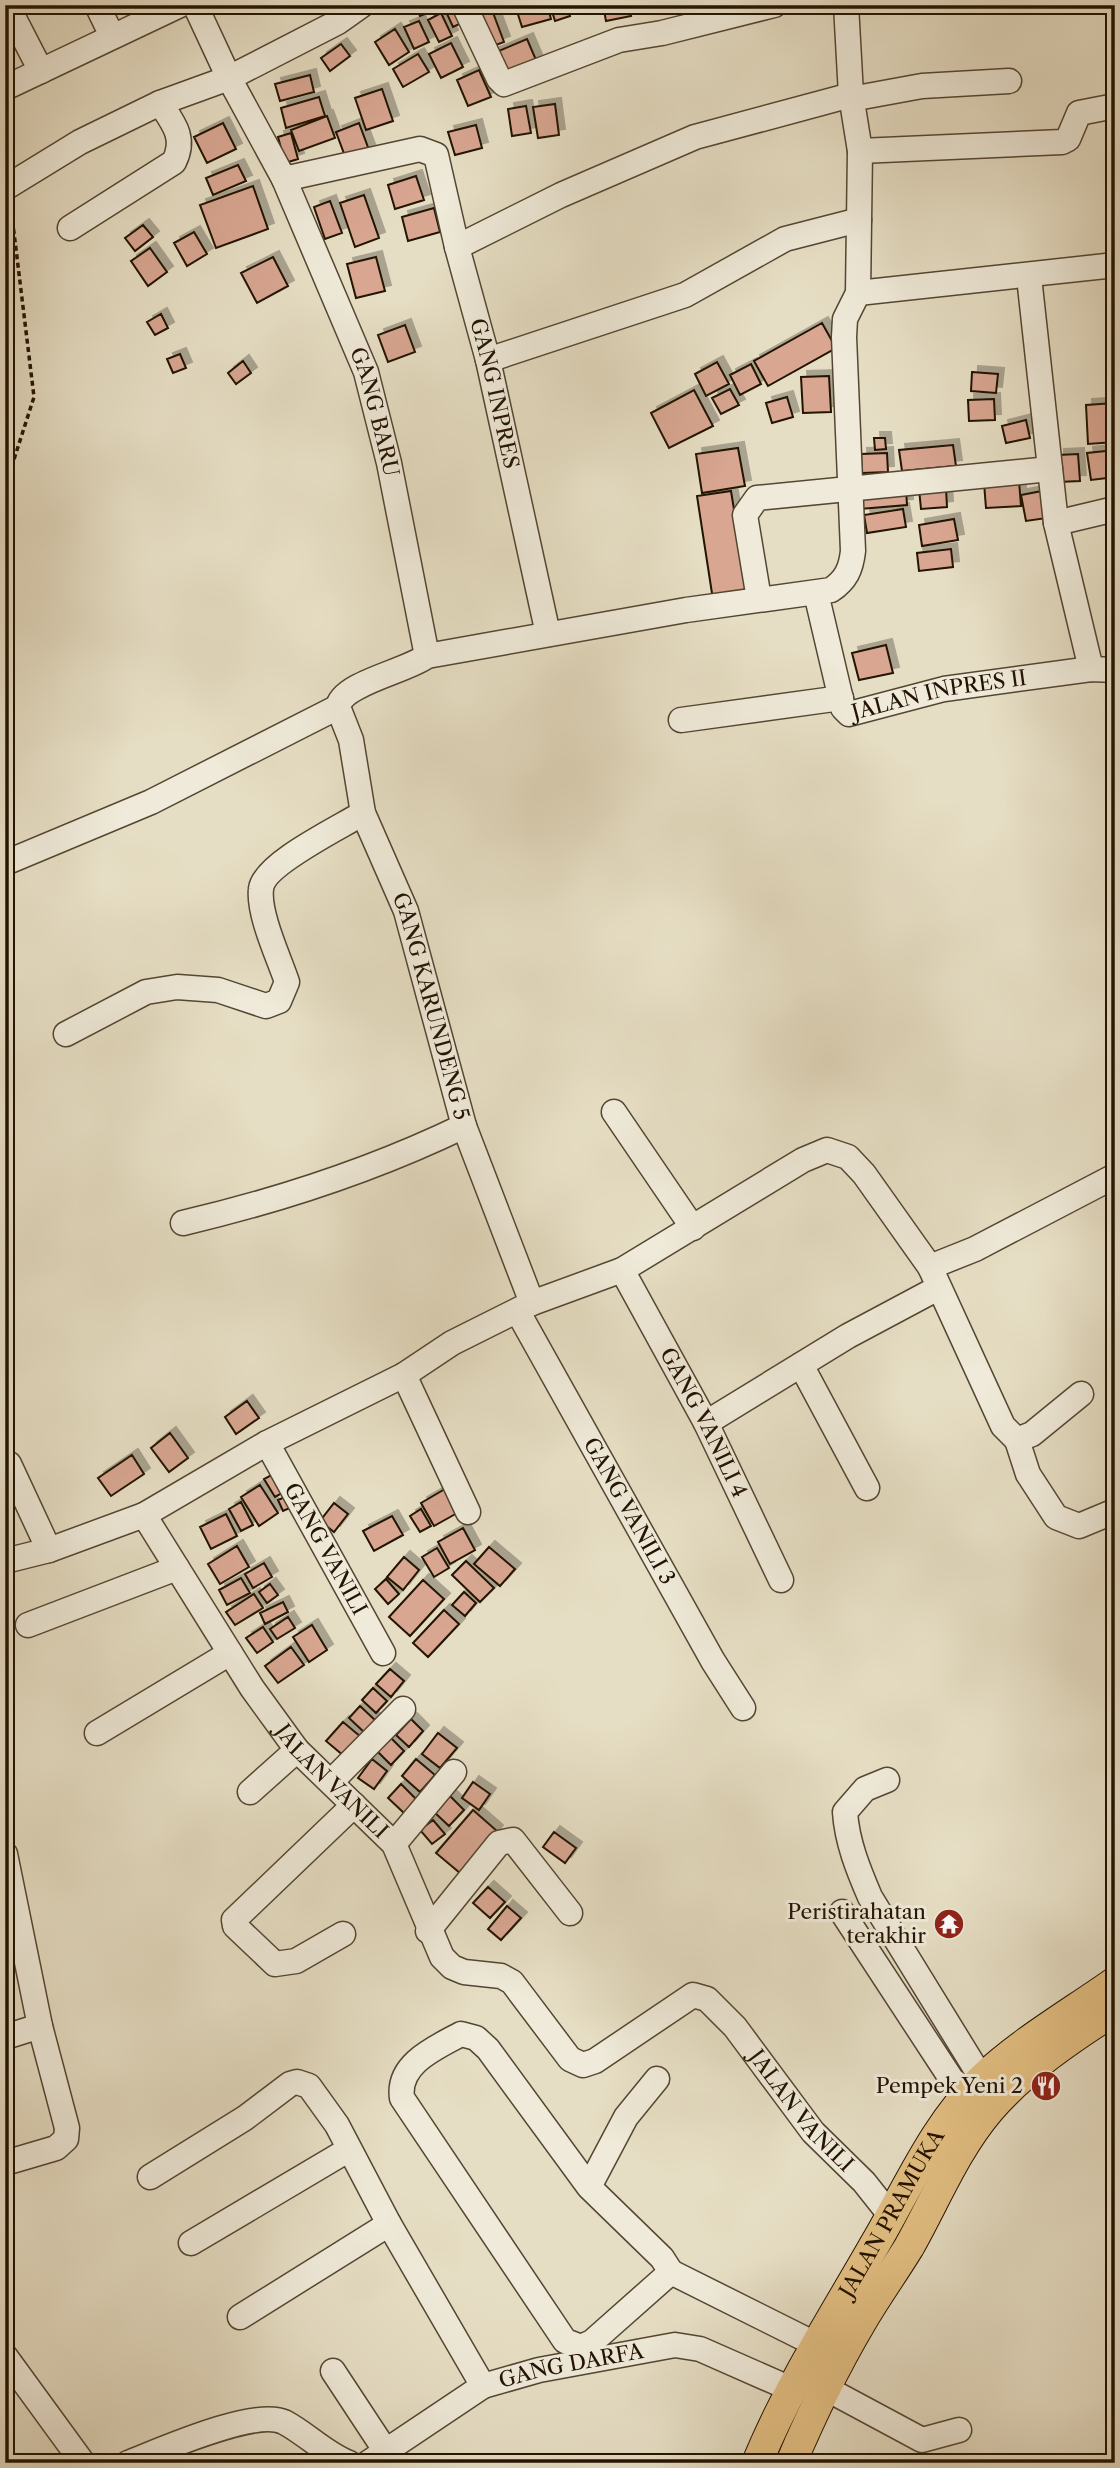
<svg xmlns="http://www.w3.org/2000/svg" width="1120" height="2468" font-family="'Libre Caslon Text',serif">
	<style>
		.building { fill: #d8a691; stroke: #231302; stroke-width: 2; filter: url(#shadow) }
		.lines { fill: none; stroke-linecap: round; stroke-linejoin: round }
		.minor-casing { stroke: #544632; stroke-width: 27 }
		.major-casing { stroke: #231302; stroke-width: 32 }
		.path { stroke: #231302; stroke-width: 3.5; stroke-dasharray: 5 3.5; stroke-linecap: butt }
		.minor { stroke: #efead9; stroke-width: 24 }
		.major { stroke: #e3bf82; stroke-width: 30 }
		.labels { text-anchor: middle; stroke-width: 6; stroke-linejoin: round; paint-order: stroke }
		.street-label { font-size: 21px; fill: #231302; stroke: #efead9 }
		.poi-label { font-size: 21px; fill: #231302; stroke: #efead9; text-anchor: end }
	</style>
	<defs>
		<filter id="shadow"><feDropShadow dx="6" dy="-6" stdDeviation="0" flood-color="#0004"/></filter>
	</defs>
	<rect width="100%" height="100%" fill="#e6dec4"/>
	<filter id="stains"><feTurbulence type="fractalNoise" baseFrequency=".00286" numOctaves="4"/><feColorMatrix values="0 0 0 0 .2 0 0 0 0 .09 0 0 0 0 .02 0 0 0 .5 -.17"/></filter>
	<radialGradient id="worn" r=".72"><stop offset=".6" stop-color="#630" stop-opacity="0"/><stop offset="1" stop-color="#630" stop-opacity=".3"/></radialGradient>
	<path class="building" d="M416 5H437L438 9 420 16Z
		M443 5H459L466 21 453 27Z
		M515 5H547L551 19 522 27Z
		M550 5H567L570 16 555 21Z
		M603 5H628L631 16 606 21Z
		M492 10 504 42 488 48 475 16Z
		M441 13 452 36 439 42 428 20Z
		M419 21 429 42 414 49 404 27Z
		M395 29 409 52 389 65 375 42Z
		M527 39 536 60 503 74 494 53Z
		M451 43 463 67 441 78 429 54Z
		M341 44 350 56 330 71 321 58Z
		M418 54 429 72 403 87 393 69Z
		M479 70 491 97 468 106 457 80Z
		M310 75 314 92 280 101 275 84Z
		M382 89 393 121 366 130 355 98Z
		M319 97 325 116 286 128 281 108Z
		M555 104 559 135 538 138 533 107Z
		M526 106 531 133 512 136 508 109Z
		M327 116 335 138 299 151 291 130Z
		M223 123 236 149 207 163 194 137Z
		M359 123 369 150 346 159 336 132Z
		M476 125 482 148 455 155 448 132Z
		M291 133 298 159 285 163 278 137Z
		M238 165 246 181 213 195 206 178Z
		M416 176 424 200 395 209 388 185Z
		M253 186 268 229 216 248 200 205Z
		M364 195 379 238 355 247 340 203Z
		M330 201 342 233 325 239 314 207Z
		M434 208 440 232 408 241 402 217Z
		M143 225 153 237 135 251 125 238Z
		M194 232 207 254 187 266 174 243Z
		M150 248 167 272 148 286 131 261Z
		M273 257 288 286 257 303 241 273Z
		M376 257 385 291 356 298 347 264Z
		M161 314 168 328 155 335 147 322Z
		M822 323 836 348 768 386 754 361Z
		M405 325 415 352 388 362 378 335Z
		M180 354 186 368 173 373 167 359Z
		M243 361 251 373 236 384 228 373Z
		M717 362 729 384 706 396 695 374Z
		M751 364 761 384 740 395 730 375Z
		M972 372 998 374 996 393 971 391Z
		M829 376 831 412 803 413 801 377Z
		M730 389 739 405 721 414 712 398Z
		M694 390 713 426 669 448 651 413Z
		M787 397 793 417 772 423 766 403Z
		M994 399 995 420 969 421 968 400Z
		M1115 403V442L1088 444 1086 405Z
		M1026 420 1030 438 1006 443 1002 426Z
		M874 438H885L886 449 875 450Z
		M953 445 956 466 902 471 899 450Z
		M738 448 745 486 702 493 696 454Z
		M1115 450V477L1091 480 1087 453Z
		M887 453 888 472 862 473 861 454Z
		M1078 454 1080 481 1058 482V455Z
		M1019 481 1021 506 986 508 984 483Z
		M946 488 947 507 921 509 919 489Z
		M906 490 907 505 860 509 859 494Z
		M731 491 748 595 713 600 697 496Z
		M1042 491 1047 518 1026 521 1021 495Z
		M903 509 906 527 867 533 864 515Z
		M954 519 958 540 922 546 919 525Z
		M951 549 953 567 919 571 917 553Z
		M886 645 893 673 859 680 852 653Z
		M247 1401 259 1418 236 1434 225 1417Z
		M170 1433 188 1458 169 1472 151 1448Z
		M132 1455 144 1474 111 1496 98 1478Z
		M275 1473 286 1491 275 1497 264 1479Z
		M260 1485 278 1513 259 1526 241 1497Z
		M445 1489 459 1512 434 1526 421 1503Z
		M287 1496 292 1507 283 1511 278 1500Z
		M241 1502 253 1525 241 1531 229 1509Z
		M334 1503 348 1514 334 1532 320 1521Z
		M421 1509 431 1526 420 1532 410 1516Z
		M226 1514 237 1536 211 1549 200 1527Z
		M392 1516 403 1535 374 1551 363 1531Z
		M463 1528 475 1550 450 1564 438 1542Z
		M237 1546 249 1567 220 1584 208 1564Z
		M489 1547 515 1569 500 1586 474 1564Z
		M437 1548 449 1568 434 1577 422 1557Z
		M404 1557 419 1570 403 1590 387 1577Z
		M466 1561 494 1588 480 1602 452 1575Z
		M264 1563 272 1577 253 1588 245 1574Z
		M241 1578 250 1593 227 1605 219 1590Z
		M386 1579 399 1594 388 1604 375 1589Z
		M423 1580 444 1599 410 1636 389 1617Z
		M270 1584 278 1595 267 1603 259 1592Z
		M464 1592 476 1603 465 1616 452 1605Z
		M254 1594 263 1608 235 1625 226 1612Z
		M283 1602 288 1612 265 1624 260 1613Z
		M444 1610 459 1624 428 1657 413 1643Z
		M288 1617 295 1628 277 1639 270 1629Z
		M312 1625 327 1650 309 1662 293 1637Z
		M263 1627 273 1642 257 1653 246 1638Z
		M291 1647 304 1665 278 1683 265 1666Z
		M390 1669 404 1681 391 1697 376 1684Z
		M373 1688 387 1701 376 1713 362 1700Z
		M360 1706 376 1721 365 1733 349 1718Z
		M411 1719 423 1731 409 1747 396 1735Z
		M343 1722 361 1737 344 1756 326 1741Z
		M438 1733 457 1748 440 1768 422 1754Z
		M390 1737 404 1751 391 1765 377 1751Z
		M372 1759 387 1771 374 1789 358 1778Z
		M416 1759 435 1775 420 1792 402 1776Z
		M473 1782 490 1794 479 1810 462 1798Z
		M401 1784 417 1800 404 1813 388 1798Z
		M449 1795 464 1810 449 1826 433 1811Z
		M473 1810 497 1831 460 1873 436 1853Z
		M433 1820 445 1834 432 1844 420 1830Z
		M554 1832 576 1848 565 1863 543 1847Z
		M488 1887 505 1902 490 1918 473 1903Z
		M507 1906 521 1918 501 1940 488 1929Z"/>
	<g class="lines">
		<g class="minor-casing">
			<g id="minor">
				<path d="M7 5 41 71"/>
				<path d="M97 5 112 36"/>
				<path id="s1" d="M195 5 229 78 284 179 366 372 389 463 427 656"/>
				<path d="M464 5 499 79 504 84 619 40 662 33 774 5"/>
				<path d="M5 88 180 5"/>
				<path d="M851 99 922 86 1009 81"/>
				<path d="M860 151 1062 142 1068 139 1079 113 1115 106"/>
				<path id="s2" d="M284 179 420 149 436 155 457 247 488 360 548 634"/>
				<path d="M5 188 80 142 160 103 229 78 338 22 362 5"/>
				<path d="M70 228 174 162C186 138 174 124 160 103"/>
				<path d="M457 247 561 195 695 137 851 95"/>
				<path d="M1029 277 1056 523 1091 669"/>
				<path d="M858 293 1115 265"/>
				<path d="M488 360 685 295 785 239 859 220"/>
				<path d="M1056 523 1115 509"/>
				<path id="s3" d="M816 593 843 708 849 714 944 689 1091 669 1115 670"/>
				<path d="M759 599 745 515 757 498 1050 469"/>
				<path id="s4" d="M338 707 351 740 363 813 406 911 464 1126 532 1303"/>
				<path d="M681 720 841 698"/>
				<path d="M5 863 151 802 338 707C342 683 405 672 427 656L686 610 831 590C846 580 851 569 853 551L844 337 845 319 858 293 860 151 851 95 846 5"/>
				<path d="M66 1034 146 992 177 987 218 990 266 1006 279 1001 287 982C279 958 258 914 261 889 263 864 341 827 363 813"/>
				<path d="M614 1112 693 1228"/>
				<path d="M183 1223C281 1200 373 1170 464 1126"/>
				<path d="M930 1267 975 1249 1115 1176"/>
				<path id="s5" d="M622 1270 706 1423 781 1580"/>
				<path id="s6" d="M518 1312 713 1661 743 1708"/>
				<path d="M801 1365 867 1488"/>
				<path d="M404 1375 468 1512"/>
				<path d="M706 1423 848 1336 938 1288"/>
				<path d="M1017 1440 1028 1474 1056 1517 1079 1526 1115 1511"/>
				<path id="s7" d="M267 1443 383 1653"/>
				<path d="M9 1464 49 1550"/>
				<path id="s8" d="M144 1515 252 1688 297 1750 394 1844 442 1957 452 1967 464 1972 501 1976 512 1982 570 2059 583 2065 595 2061 693 1995 707 1999 735 2027 813 2132 864 2182 891 2216"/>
				<path d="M5 1561 49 1550 144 1515 267 1443 404 1375 452 1343 532 1303 622 1270 803 1160 827 1150 848 1157 864 1174 930 1267 1003 1426 1017 1440 1032 1434 1081 1394"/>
				<path d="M28 1625 177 1568"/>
				<path d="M97 1733 230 1653"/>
				<path d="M887 1780 865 1789 845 1812C847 1842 858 1869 870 1897L982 2079"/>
				<path d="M331 1782 403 1709"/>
				<path d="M250 1792 297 1750"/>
				<path d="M394 1844 454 1772"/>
				<path d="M5 1854 40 2026 67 2128 66 2139 56 2148 5 2163"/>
				<path d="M842 1912 952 2080 970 2093"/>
				<path d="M428 1931 499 1843 513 1840 570 1913"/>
				<path d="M343 1934 296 1961 275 1964 235 1926 234 1920 354 1805"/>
				<path d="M5 2037 40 2026"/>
				<path d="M150 2177 245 2118 290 2084 297 2082 309 2086 337 2125 389 2224 483 2386"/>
				<path d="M589 2187 488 2049 476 2038 461 2034C435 2048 397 2064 402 2098L565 2341 581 2347 592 2342 671 2272 662 2258 589 2187 626 2117 657 2079"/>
				<path d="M191 2243 348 2150"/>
				<path d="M671 2272 815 2344"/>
				<path d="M240 2317 389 2224"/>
				<path d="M5 2356 83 2463"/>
				<path d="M333 2371 385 2450"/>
				<path d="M827 2389 922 2440 959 2430"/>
				<path d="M128 2463C159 2451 255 2408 284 2422 307 2434 325 2454 349 2463"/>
				<path id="s9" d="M368 2463 483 2386 539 2370 675 2345 700 2349 791 2389"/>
			</g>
		</g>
		<g class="major-casing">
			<g id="major">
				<path id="s10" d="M757 2463C789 2385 834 2316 875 2244 908 2188 935 2124 982 2079 1021 2042 1071 2013 1115 1982"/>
				<path d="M791 2463C811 2416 834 2368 860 2324 875 2298 893 2273 909 2247 935 2201 955 2150 990 2109 1024 2070 1071 2038 1115 2010"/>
			</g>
		</g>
		<path class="path" d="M5 509 8 478 34 397 11 208"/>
		<use href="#minor" class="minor"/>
		<use href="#major" class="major"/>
	</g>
	<defs>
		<g id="temple-disc" transform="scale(1.575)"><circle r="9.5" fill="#8f2418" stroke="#efead9"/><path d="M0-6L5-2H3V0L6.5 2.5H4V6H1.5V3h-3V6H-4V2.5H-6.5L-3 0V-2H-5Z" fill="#fff"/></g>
		<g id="restaurant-disc" transform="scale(1.575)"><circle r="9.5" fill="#8f2418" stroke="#efead9"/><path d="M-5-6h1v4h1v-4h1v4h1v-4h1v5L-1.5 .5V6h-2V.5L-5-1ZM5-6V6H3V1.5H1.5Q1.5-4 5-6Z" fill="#fff"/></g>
	</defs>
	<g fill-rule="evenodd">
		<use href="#temple-disc" x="949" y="1924"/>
		<use href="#restaurant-disc" x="1046" y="2086"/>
	</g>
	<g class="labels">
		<g class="street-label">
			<text dy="7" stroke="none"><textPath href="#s2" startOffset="402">GANG INPRES</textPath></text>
			<text dy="7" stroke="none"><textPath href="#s1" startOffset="446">GANG BARU</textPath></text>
			<text dy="7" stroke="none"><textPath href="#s3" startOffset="219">JALAN INPRES II</textPath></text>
			<text dy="7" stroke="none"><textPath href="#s4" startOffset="315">GANG KARUNDENG 5</textPath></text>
			<text dy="7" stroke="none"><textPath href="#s5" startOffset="173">GANG VANILI 4</textPath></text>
			<text dy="7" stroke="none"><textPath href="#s6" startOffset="228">GANG VANILI 3</textPath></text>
			<text dy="7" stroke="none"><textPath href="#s7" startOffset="121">GANG VANILI</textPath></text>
			<text dy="7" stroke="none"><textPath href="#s8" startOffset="327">JALAN VANILI</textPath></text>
			<text dy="7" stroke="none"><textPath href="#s8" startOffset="1018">JALAN VANILI</textPath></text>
			<text dy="7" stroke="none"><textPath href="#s10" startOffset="284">JALAN PRAMUKA</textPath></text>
			<text dy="7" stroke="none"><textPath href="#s9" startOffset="229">GANG DARFA</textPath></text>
		</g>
		<g class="poi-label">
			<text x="926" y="1919">Peristirahatan<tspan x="926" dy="24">terakhir</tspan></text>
			<text x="1023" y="2093">Pempek Yeni 2</text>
		</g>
	</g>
	<rect width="1120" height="2468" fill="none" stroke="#e6dec4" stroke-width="28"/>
	<rect x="7" y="7" width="1106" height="2454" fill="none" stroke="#231302" stroke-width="3.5"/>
	<rect x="14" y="14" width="1092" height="2440" fill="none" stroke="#231302" stroke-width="2"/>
	<rect width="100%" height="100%" filter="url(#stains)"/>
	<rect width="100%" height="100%" fill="url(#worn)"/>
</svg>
